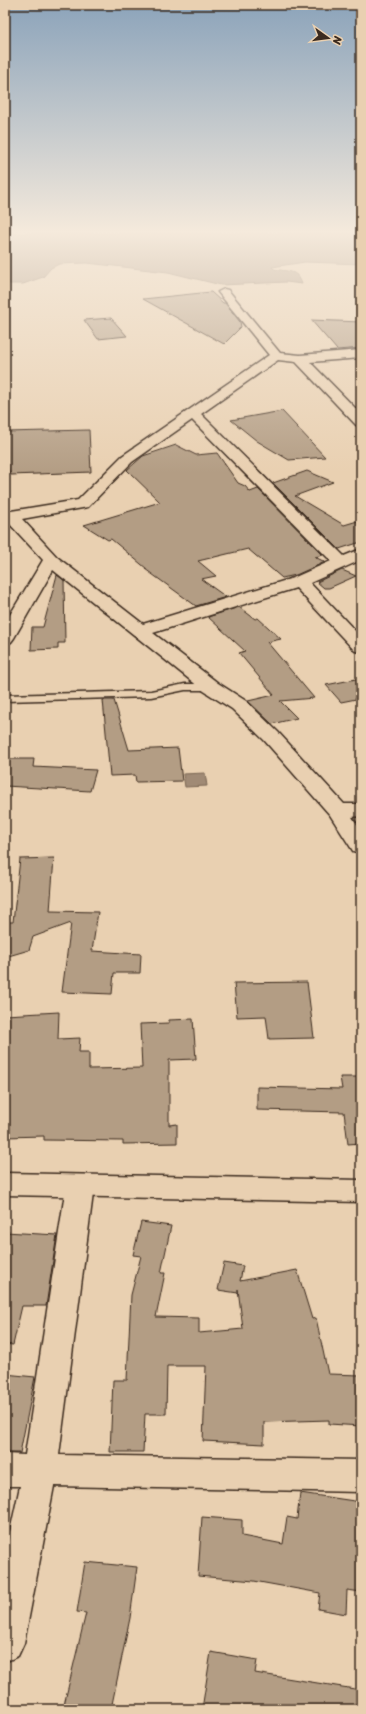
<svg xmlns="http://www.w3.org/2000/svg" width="366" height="1714" font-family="Sriracha,sans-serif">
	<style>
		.water { fill: #a08a74; stroke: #786452 }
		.building { fill: #b39d84; stroke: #3b2a1e }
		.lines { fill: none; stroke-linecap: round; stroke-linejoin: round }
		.service-casing { stroke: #3b2a1e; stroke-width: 3 }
		.minor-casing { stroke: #3b2a1e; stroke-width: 3 }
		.tertiary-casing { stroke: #3b2a1e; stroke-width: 3 }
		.service { fill: #e9d0b1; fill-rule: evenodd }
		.minor { fill: #e9d0b1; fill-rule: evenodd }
		.tertiary { fill: #e9d0b1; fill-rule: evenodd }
	</style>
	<rect width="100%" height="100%" fill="#e9d0b1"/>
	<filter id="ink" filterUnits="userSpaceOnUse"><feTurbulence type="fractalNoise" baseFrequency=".025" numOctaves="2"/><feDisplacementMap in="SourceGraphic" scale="8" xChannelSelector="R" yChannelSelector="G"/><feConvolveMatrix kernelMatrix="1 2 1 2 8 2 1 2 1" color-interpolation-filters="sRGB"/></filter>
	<g filter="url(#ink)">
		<path class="water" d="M5 233H361V264L305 262 272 267 274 269C288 272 297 269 302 284L286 282 221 285 168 272 87 263 59 264 51 268 43 277 23 284H5Z
			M205 773 207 786 185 787 183 774Z"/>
		<path class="building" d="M211 292 223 303H225L240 322 241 327 224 344 143 299Z
			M111 318 127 336 98 339 84 320Z
			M311 320 361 322V348L337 350Z
			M282 411 325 457 289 460 257 441 231 420Z
			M89 430 91 472 11 475 5 462V432Z
			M176 445 196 455 217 453 238 483 245 486 250 492 258 489 323 555 315 557 325 562 296 575 282 578 248 549 198 561 216 576 201 579 226 597 196 606 145 569H147L111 539 108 540 84 525 160 502 127 470 143 456Z
			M307 471 333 482 295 496 344 525 361 520V542L339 549 273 483Z
			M342 570 356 576 329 588H324L317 582Z
			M57 575 64 580 65 643H58V649L31 650 32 627H43Z
			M239 607 255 619 258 618 281 639 267 642 314 698 280 701 297 718 272 724 248 701 274 695 239 653 245 651 208 617Z
			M361 678V698L341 702 326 685Z
			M103 700H114L129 750 178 748 182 781 136 782 135 775 110 776Z
			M5 759H34L33 767 96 770 90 791 5 786Z
			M54 858 50 911 98 912 92 951 141 954 140 973H114L112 994 62 992 71 923 33 937 29 950 5 957V922H13L20 859Z
			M307 982 314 1038 269 1039 266 1016 237 1017 234 983Z
			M59 1012 58 1039 80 1038 79 1052H89V1069L142 1068 140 1024 169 1023V1020L193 1019 196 1059 169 1060V1125L177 1124V1143L123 1144V1141L44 1140V1136L5 1137V1015Z
			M340 1077H361V1143L348 1144 344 1112 257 1110V1087L342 1089Z
			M141 1222 171 1226 161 1273H165L156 1317 199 1318V1333L243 1329 238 1289V1293L218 1290 224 1263 243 1266 240 1281 297 1270 312 1319 316 1318 328 1374 361 1375V1426L329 1424V1420L264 1422V1444L203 1441 206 1366H167L166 1414H145L143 1452H110L113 1380H127L131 1295 141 1256 133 1255Z
			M5 1232 57 1235 46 1306H22L13 1345 5 1344Z
			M5 1374 35 1377 20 1453H5Z
			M300 1493 361 1502V1592L347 1590 346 1614 318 1609 320 1593 254 1581 198 1576 202 1517 242 1520V1536L283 1544 287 1517 297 1519Z
			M85 1562 137 1567 130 1618 111 1709H63L86 1613 77 1612Z
			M211 1652 257 1660 255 1673 361 1690V1709H202Z"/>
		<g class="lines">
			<g class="service-casing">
				<path id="service" d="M185 684H211L217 687 211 690H185L151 697 5 701V695L151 691Z"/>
			</g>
			<g class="minor-casing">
				<path id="minor" d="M224 289 228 290 280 353 300 355 361 350V358L310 362 361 414V426L356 425 296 362 278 360 201 414 344 556 361 549V560L310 583 361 637V652L355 651 296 588 153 633 218 683 246 701 278 732 344 804H361V816L352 817 361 830V853L353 851 330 815 264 740 232 709 204 691 53 570 14 638 11 642 5 643V623L43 560 7 521 5 522V512L78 500 122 456 269 355 218 292ZM192 420 331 561 293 578 143 624 57 557 22 519 88 507 132 462Z
					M80 1175 90 1178 94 1186 59 1455 361 1460V1492L54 1486 24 1643 18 1656 5 1662V1555L20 1486H5V1454L25 1455 66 1186 70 1178Z"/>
			</g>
			<g class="tertiary-casing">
				<path id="tertiary" d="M5 1173 361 1180V1202L5 1195Z"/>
			</g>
			<use href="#service" class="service"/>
			<use href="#minor" class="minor"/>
			<use href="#tertiary" class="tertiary"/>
		</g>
	</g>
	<linearGradient id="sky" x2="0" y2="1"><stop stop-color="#8ba3ba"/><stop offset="0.49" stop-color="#f5eadc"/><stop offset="1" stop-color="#f5eadc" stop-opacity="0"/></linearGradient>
	<rect width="366" height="473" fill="url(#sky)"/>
	<rect width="366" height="1714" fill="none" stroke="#e9d0b1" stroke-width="20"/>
	<rect x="10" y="10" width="346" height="1694" fill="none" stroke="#3b2a1e" stroke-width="1.5" filter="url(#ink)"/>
	<g transform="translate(328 38) rotate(104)" stroke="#e9d0b1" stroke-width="3" paint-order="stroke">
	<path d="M0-3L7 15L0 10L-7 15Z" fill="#3b2a1e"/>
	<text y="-6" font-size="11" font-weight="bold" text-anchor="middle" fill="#3b2a1e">N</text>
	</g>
</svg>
